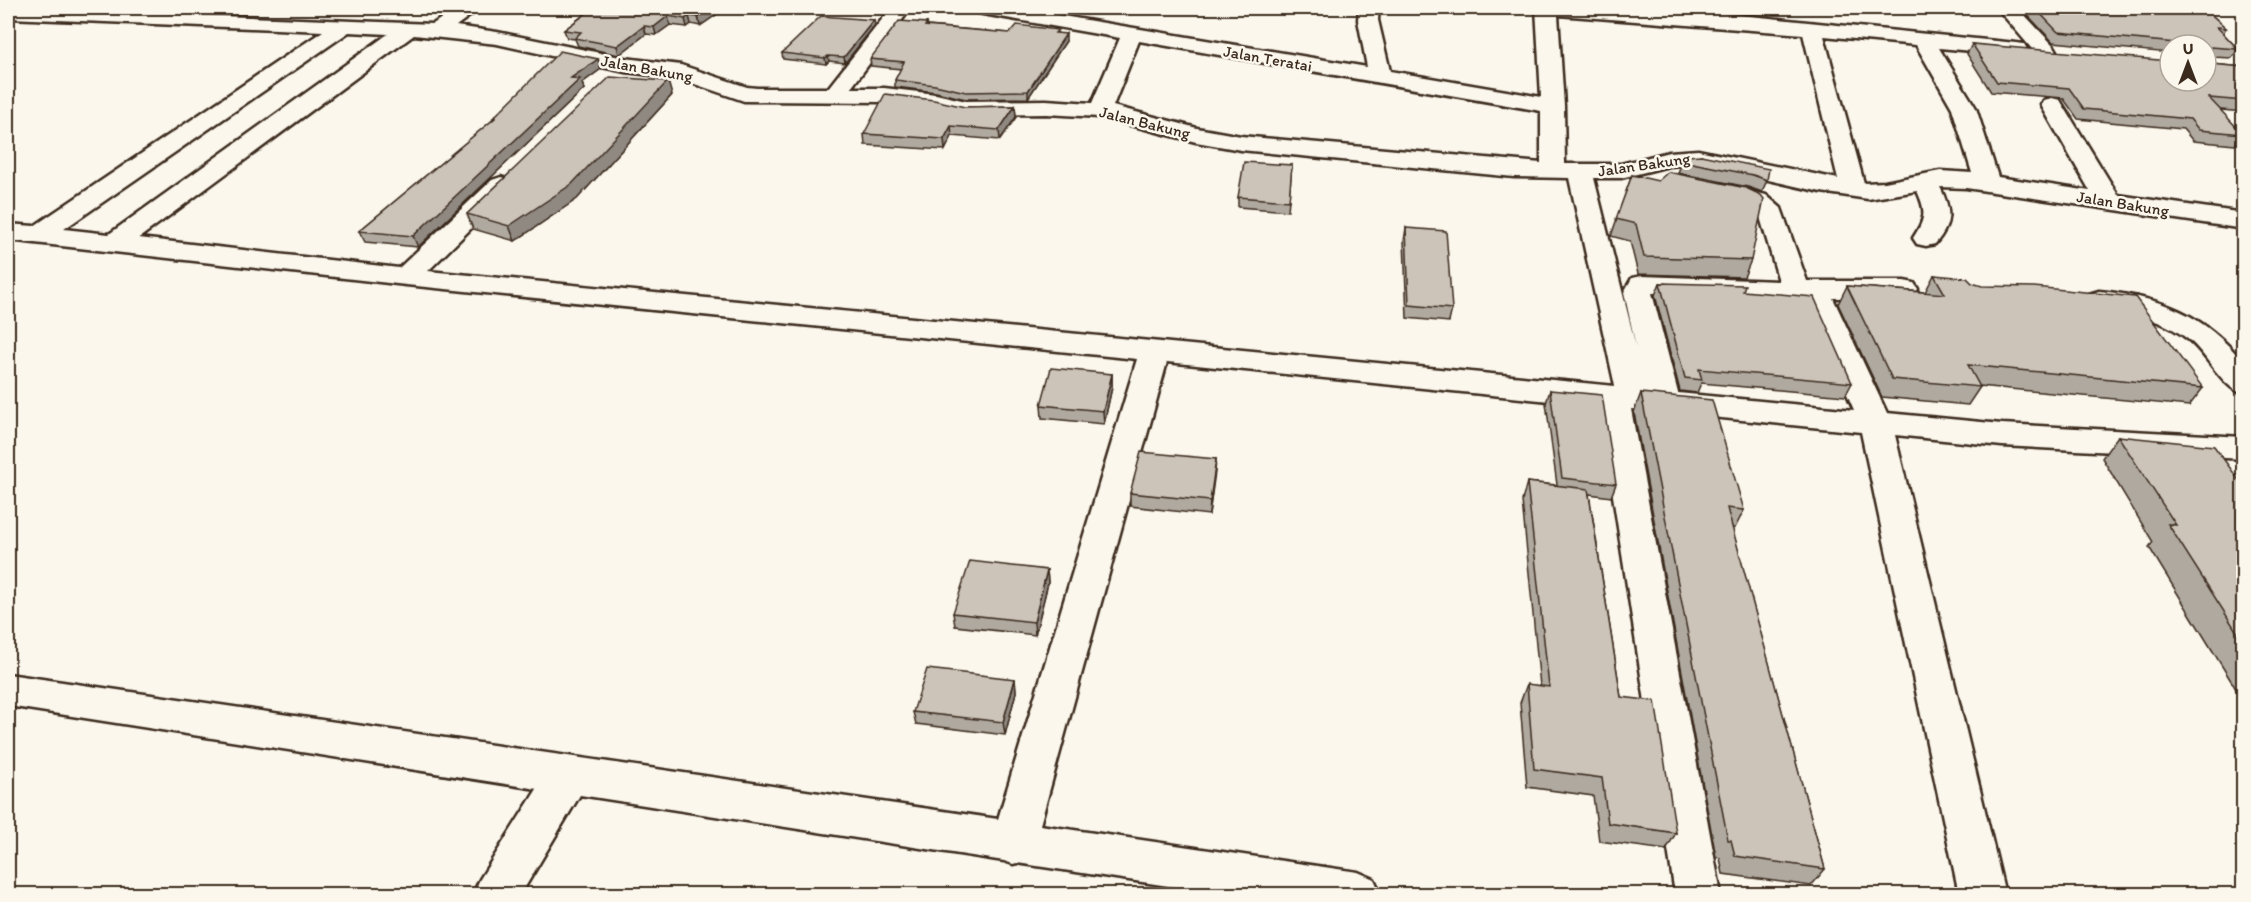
<svg xmlns="http://www.w3.org/2000/svg" width="2251" height="902" font-family="Itim,sans-serif">
	<style>
		.lines { fill: none; stroke-linecap: round; stroke-linejoin: round }
		.minor-casing { stroke: #3b2a1e; stroke-width: 5 }
		.minor { fill: #fbf7ec; fill-rule: evenodd }
		.wall { fill: #afa99f; stroke: #3b2a1e; stroke-width: 1.5 }
		.shaded-wall { fill: #8f8982; stroke: #3b2a1e; stroke-width: 1.5 }
		.building { fill: #ccc4b9; stroke: #3b2a1e; stroke-width: 1.5 }
		.labels { text-anchor: middle; stroke-width: 5; stroke-linejoin: round; paint-order: stroke }
		.far-street-label { font-size: 16px; fill: #3b2a1e; stroke: #fbf7ec }
	</style>
	<rect width="100%" height="100%" fill="#fbf7ec"/>
	<filter id="ink" filterUnits="userSpaceOnUse"><feTurbulence type="fractalNoise" baseFrequency=".0167" numOctaves="2"/><feDisplacementMap in="SourceGraphic" scale="12" xChannelSelector="R" yChannelSelector="G"/><feConvolveMatrix kernelMatrix="1 2 1 2 8 2 1 2 1" color-interpolation-filters="sRGB"/></filter>
	<g filter="url(#ink)">
		<g class="lines">
			<g class="minor-casing">
				<path id="minor" d="M8 8 433 24 456 8H478L475 12 456 26 497 32 625 58 681 65 747 87 757 88H828L891 8H911L851 88H884L936 94 966 101 1046 100 1092 103 1120 38 983 14 976 12 973 8H1015L1367 67 1358 20 1359 8H1379L1378 20 1390 71 1541 97 1536 8H1629L1740 15 2016 43 2024 44 2027 49 2024 54 2016 55 1939 48 1976 108 1998 177 2090 191 2041 105 2044 100 2052 98 2060 100 2063 105 2118 195 2244 213V229L1966 188 1940 187C1951 209 1953 224 1935 244L1926 246 1917 244 1913 238C1925 220 1927 212 1917 191L1868 199 1821 192 1698 164 1669 166 1621 178H1594L1636 347 1624 292 1632 278 1642 276 1779 281 1760 217 1748 205 1711 196 1707 191 1711 186 1720 183 1766 195 1781 208 1807 281H1904L1914 283 1918 289 1914 295 1904 297 1833 298 1887 413 2002 424 2244 437V459L2002 446 1895 435 2005 894H1959L1861 432 1631 409 1721 894H1675L1599 406 1167 362 1040 825 1358 872 1374 879 1381 894H1221L1017 863 1013 864 1004 861 580 795 521 894H473L480 879 537 789 8 706V674L998 819 1137 359 406 285 8 240V224L34 226 323 31 8 18ZM1558 15 1803 34 1838 179 1698 150 1669 152 1621 164H1565L1564 106ZM349 32 388 34 109 234 64 229ZM414 35 497 44 625 72 677 78 744 101 884 102 936 108 966 115 1046 114 1099 117 1196 142 1241 150 1514 177 1569 178 1615 386 428 271 510 190 514 185 510 180 501 177 492 180 399 268 139 238ZM1824 36 1916 45 1952 108 1972 173 1940 171 1885 182 1864 183ZM1139 41 1541 111V163L1241 136 1197 128 1113 106ZM1652 293 1805 298 1854 410 1678 393Z
					M1997 8H2018L2054 46 2057 51 2054 56 2046 57 2038 56Z
					M2099 291C2161 297 2204 314 2244 363V394C2222 388 2207 354 2189 340 2155 313 2127 316 2089 306L2085 300 2089 294Z"/>
			</g>
			<use href="#minor" class="minor"/>
		</g>
		<path class="wall" d="M571 8H726L700 26 691 24 687 27 670 25 656 35 646 34 619 55 578 46 575 39 567 38 564 30 586 13H573Z
			M2021 8H2204L2226 28 2223 33 2238 49 2232 58 2211 57V64L2244 67V112L2220 110 2243 134 2235 145 2193 141 2183 129 2078 119 2063 98 1991 92 1967 54 1972 44 2170 81 2206 45H2170V53L2053 42Z
			M927 23 928 26 1010 33H1058L1066 41 1028 98 966 99 936 92 895 87V80L901 69 871 66 870 59Z
			M875 25 845 63 829 61 826 64 783 59 782 53Z
			M598 59 601 69 582 83 584 89 418 247 365 242 359 231 494 119 493 118Z
			M672 95 577 199 515 241 473 229 467 214Z
			M1015 106 1016 117 1000 140 952 136 945 150 865 145 864 134 965 107Z
			M1701 155 1767 180 1762 192 1748 187 1678 173 1682 161Z
			M1292 165 1288 211 1238 207V197Z
			M1632 175 1751 260 1744 277 1638 274 1630 241 1611 236Z
			M1406 228 1452 309 1449 322 1407 318 1404 241Z
			M1934 275 1972 283 2203 388 2189 406 1979 386 1980 387 1968 405 1882 397 1838 304 1847 286 1925 292Z
			M1660 283 1743 291 1852 383 1845 396 1701 383 1697 393 1680 391 1655 295Z
			M1112 374V387L1104 424 1042 418 1041 405Z
			M1550 390 1616 484 1611 497 1589 494 1621 697 1676 833 1666 850 1599 841 1593 796 1527 787 1520 703 1527 684 1540 686 1522 501 1527 482 1557 485 1546 403Z
			M1641 393 1744 510 1735 528H1732L1825 869 1811 886 1723 874 1720 858 1716 857 1634 412Z
			M2118 436 2244 487V702L2149 547 2153 542 2102 458Z
			M1216 459 1209 515 1130 506V493Z
			M1047 570 1048 583 1035 635 955 626 953 613Z
			M1015 679 1016 692 1005 735 916 724 913 712Z"/>
		<path class="shaded-wall" d="M713 8H726L700 26 698 17Z
			M668 16 670 25 656 35 654 27Z
			M689 16 691 24 687 27 685 19Z
			M874 20 875 25 845 63 844 57Z
			M644 26 646 34 619 55 617 46Z
			M1066 34V41L1028 98V91Z
			M828 56 829 61 826 64 825 58Z
			M598 59 601 69 582 83 584 89 418 247 413 236 571 78Z
			M668 81 672 95 577 199 515 241 509 226Z
			M1015 106 1016 117 1000 140 999 130Z
			M951 126 952 136 945 150 944 139Z
			M1112 374V387L1104 424 1103 411Z
			M1216 459 1215 472 1209 515 1210 501Z
			M1047 570 1048 583 1035 635 1034 622Z
			M1015 679 1016 692 1005 735 1003 722Z"/>
		<path class="building" d="M594 8H713L698 17 689 16 685 19 668 16 654 27 644 26 617 46 575 38 581 32 564 30Z
			M2035 8H2204L2226 28 2217 27 2238 49 2211 47V64L2244 67V101L2209 98 2243 134 2199 130 2190 119 2084 109 2069 88 1997 82 1972 44 2170 61V81H2206V45H2178L2176 43 2058 32Z
			M821 16 874 20 844 57 828 56 825 58 782 53Z
			M899 21 927 23 925 26 1010 33 1017 25 1058 30 1055 33 1066 34 1028 91 966 92 935 85 895 80 904 62 870 59Z
			M560 51 598 59 571 78 580 79 413 236 359 231 495 118H493Z
			M610 77 668 81 572 184 509 226 467 214Z
			M885 94 934 100 965 107 1015 106 999 130 951 126 944 139 864 134Z
			M1701 155 1769 169 1767 180 1753 175 1682 161 1687 156Z
			M1244 162 1292 165 1289 201 1238 197Z
			M1668 172 1746 188 1761 195 1764 199 1751 260 1644 257 1636 224 1616 219 1632 175 1658 181Z
			M1406 228 1446 231 1452 309 1409 305Z
			M1934 275 1967 278 1972 283 1982 286 2034 287 2135 297 2203 388 1968 365 1980 387 1892 379 1847 286 1945 294Z
			M1660 283 1745 285 1743 291 1814 297 1852 383 1699 369 1702 380 1685 378Z
			M1051 368 1112 374 1103 411 1041 405Z
			M1550 390 1602 395 1616 484 1562 478Z
			M1641 393 1712 400 1744 510 1727 508 1825 869 1735 856 1731 840H1728Z
			M2118 436 2214 446 2244 487V643L2168 524 2176 525Z
			M1141 452 1216 459 1210 501 1130 493Z
			M1527 482 1588 489 1621 697 1655 701 1676 833 1608 823 1602 778 1534 769 1527 684 1549 687Z
			M970 561 1047 570 1034 622 953 613Z
			M927 669 1015 679 1003 722 913 712Z"/>
	</g>
	<g class="labels">
		<g class="far-street-label">
			<text transform="translate(1268 58) rotate(10)" y="6">Jalan Teratai</text>
			<text transform="translate(647 68) rotate(10)" y="6">Jalan Bakung</text>
			<text transform="translate(1145 122) rotate(14)" y="6">Jalan Bakung</text>
			<text transform="translate(1644 164) rotate(-8)" y="6">Jalan Bakung</text>
			<text transform="translate(2123 203) rotate(9)" y="6">Jalan Bakung</text>
		</g>
	</g>
	<rect width="2251" height="902" fill="none" stroke="#fbf7ec" stroke-width="30"/>
	<rect x="15" y="15" width="2221" height="872" fill="none" stroke="#3b2a1e" stroke-width="2" filter="url(#ink)"/>
	<g transform="translate(2188 63)"><circle r="28" fill="#fbf7ec" stroke="#aea59a" stroke-width="1.5"/>
	<path d="M0-4.5L10 22L0 15L-10 22Z" fill="#3b2a1e"/>
	<text y="-9" font-size="16" font-weight="bold" text-anchor="middle" fill="#3b2a1e">U</text>
	</g>
</svg>
